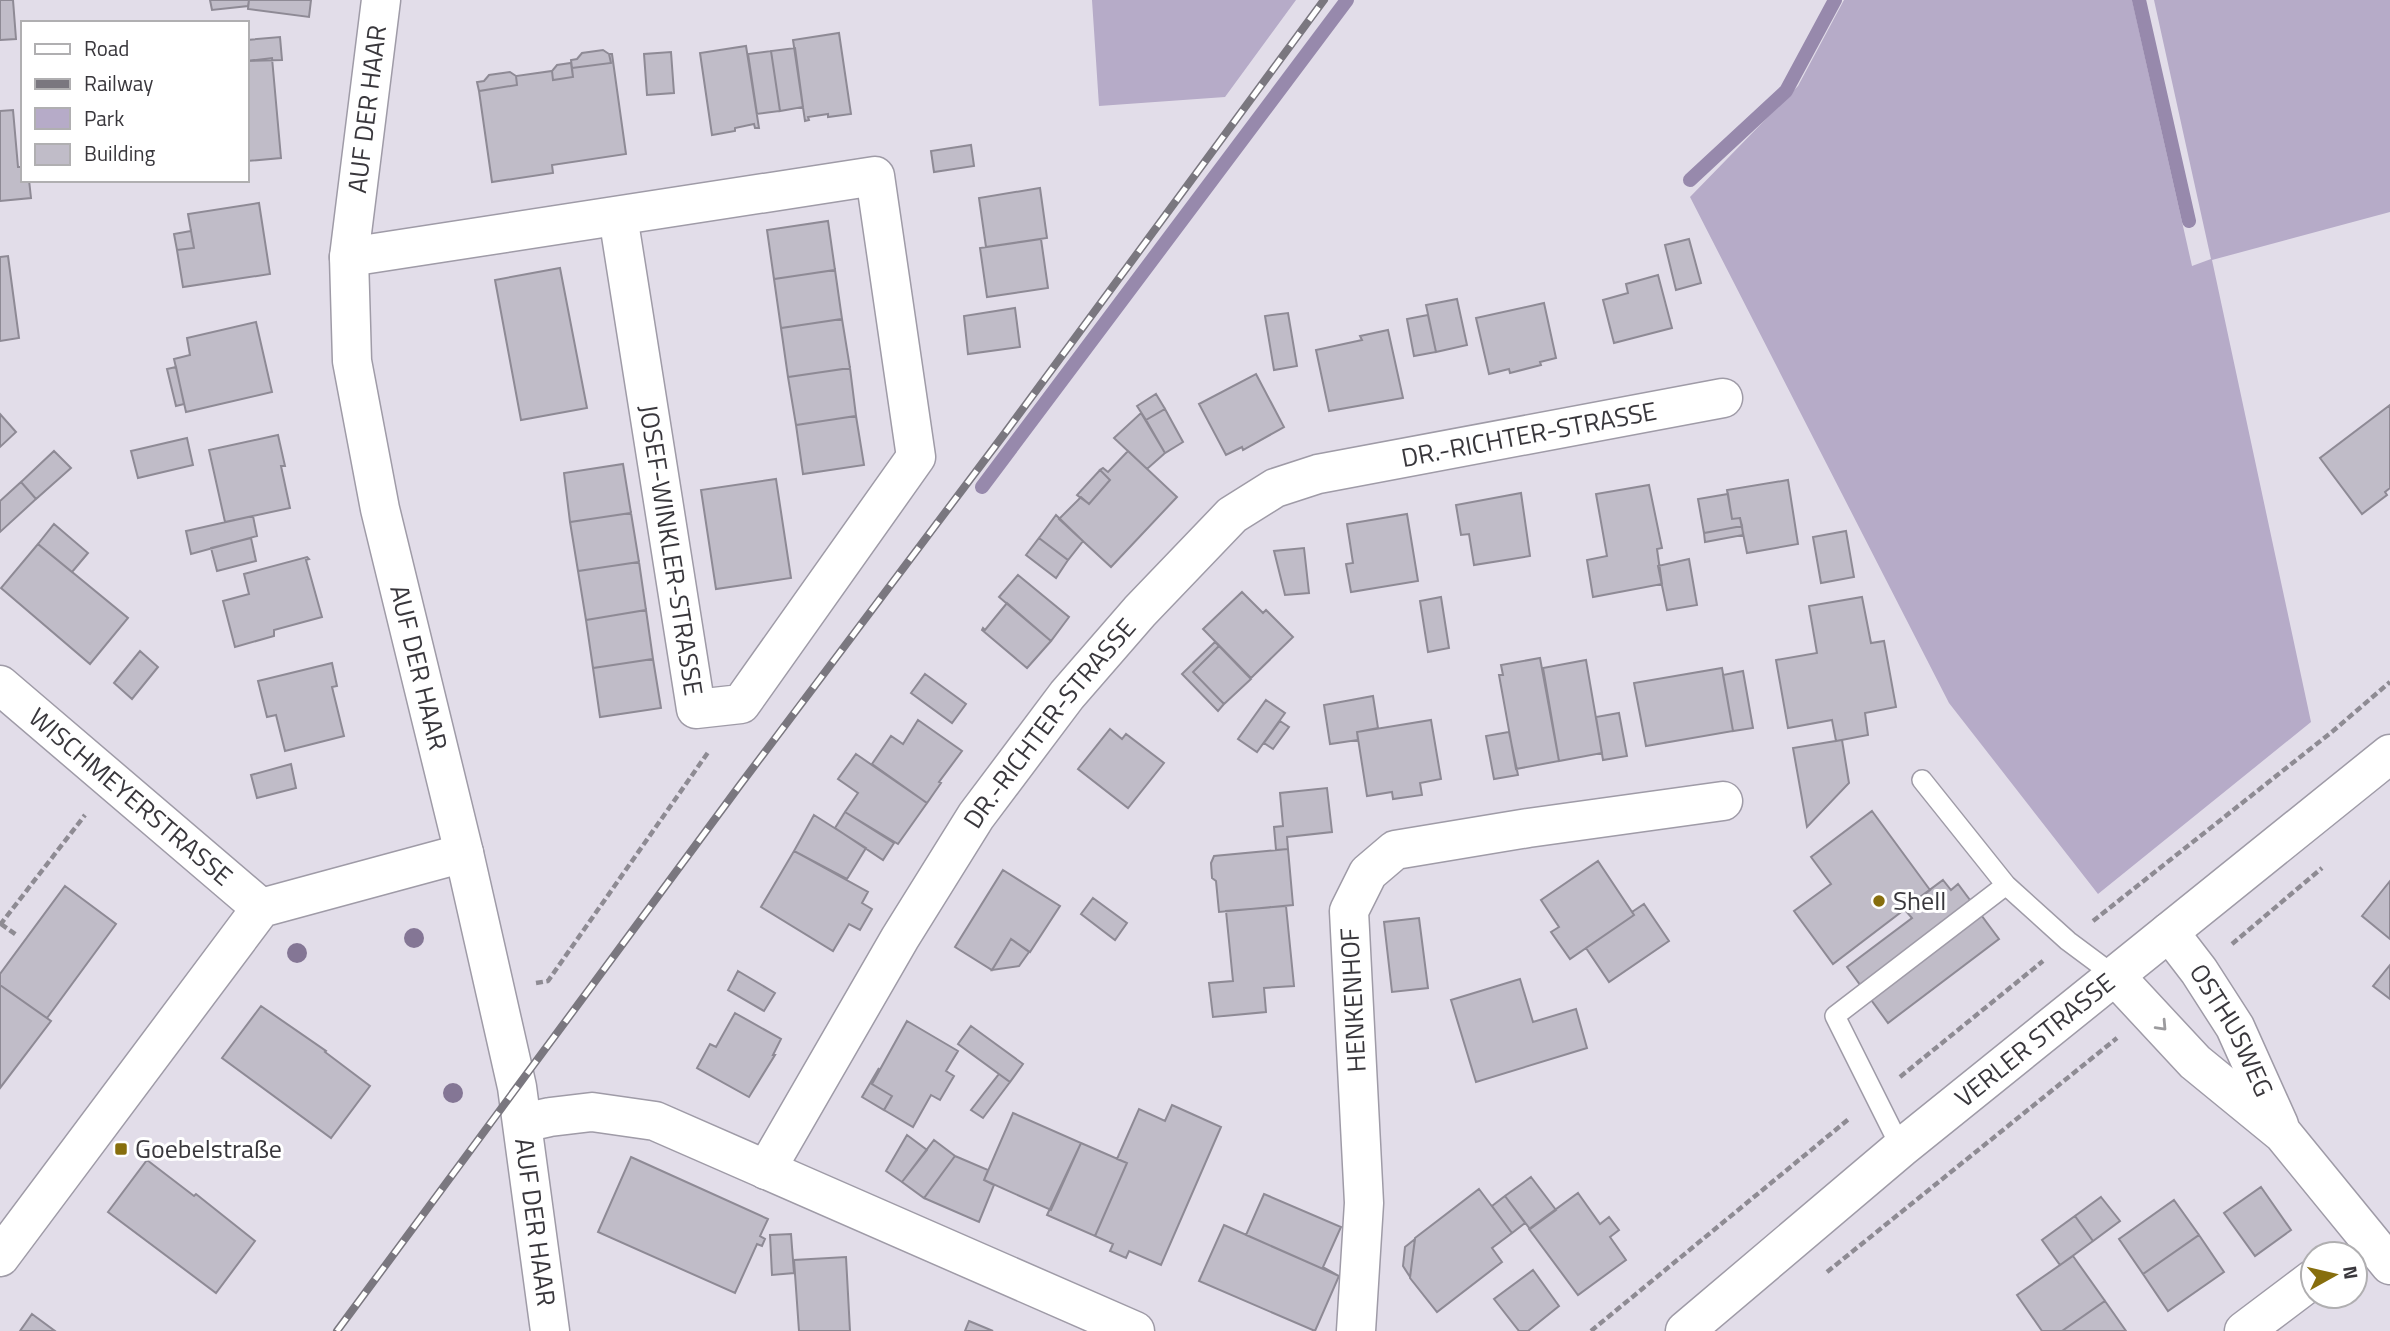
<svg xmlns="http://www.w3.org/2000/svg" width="2390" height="1331" font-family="'Titillium Web',sans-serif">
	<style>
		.green { fill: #b6abc8 }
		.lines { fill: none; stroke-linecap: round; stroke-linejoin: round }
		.stream { stroke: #9789ac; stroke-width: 14 }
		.building { fill: #c0bcc8; stroke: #8e8a95; stroke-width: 2 }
		.service-casing { stroke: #9f9ba7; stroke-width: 22 }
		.minor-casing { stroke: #9f9ba7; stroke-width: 41 }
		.secondary-casing { stroke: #9f9ba7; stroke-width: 41 }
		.path { stroke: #8e8b93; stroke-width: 4.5; stroke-dasharray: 7 3.5; stroke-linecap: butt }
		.service { stroke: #fff; stroke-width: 19 }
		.minor { stroke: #fff; stroke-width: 38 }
		.secondary { stroke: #fff; stroke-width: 38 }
		.rail-casing { stroke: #7a777f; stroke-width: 8 }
		.rail { stroke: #fff; stroke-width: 5; stroke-dasharray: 16; stroke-linecap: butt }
		.tree { fill: #847695 }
		.oneway { stroke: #9c9b9e }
		.poi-dot { fill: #876e0d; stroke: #fff; stroke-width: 2.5 }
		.labels { text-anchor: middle; stroke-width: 6; stroke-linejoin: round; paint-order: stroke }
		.street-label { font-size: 26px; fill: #39373c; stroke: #fff }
		.poi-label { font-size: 26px; fill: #39373c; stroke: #fff; text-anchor: start }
	</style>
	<rect width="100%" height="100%" fill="#e2dde9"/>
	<path class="green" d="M1092 0H1296L1225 97 1099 106Z
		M1844 0H2132L2192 266 2211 259 2154 0H2390V212L2212 260 2311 722 2098 894 1949 703 1690 197 1798 86Z"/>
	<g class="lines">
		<path class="stream" d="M2139 0 2189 221
			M1690 180 1786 91 1835 0
			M982 487 1347 0"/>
	</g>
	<path class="building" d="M0 0H13L16 39 0 40Z
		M210 0H249L248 6 212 10Z
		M249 0H311L309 17 248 9Z
		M839 33 851 114 828 117V114L808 117 809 120 805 121 793 40Z
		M280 37 282 60 247 61V40Z
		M746 46 759 128H755L754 124 735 128V131L712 135 700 53Z
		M795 48 803 107 780 111 771 51Z
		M603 50 609 54 611 63 572 68 571 60 577 59 582 53Z
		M771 51 780 111 757 114 748 54Z
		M671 52 674 93 647 95 644 54Z
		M609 54H612L626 154 552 165 553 173 492 182 479 91 517 85 516 76 552 71 553 80 573 77 572 68 611 63Z
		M272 58 281 158 247 161V61Z
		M571 63 573 77 553 80 552 71 557 65Z
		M510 72 516 76 517 85 479 91 477 82 484 81 489 75Z
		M13 110 18 167H23V180H29L31 198 0 201V111Z
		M971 145 974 166 934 172 931 151Z
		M1040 188 1047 238 986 247 979 198Z
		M259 203 270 274 183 287 177 250 194 248 188 214Z
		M828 221 835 270 774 279 767 230Z
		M191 231 194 248 177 250 174 234Z
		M1041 239 1048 288 987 297 980 248Z
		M1689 239 1701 283 1676 290 1665 245Z
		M8 256 19 338 0 341V257Z
		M560 268 587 408 521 420 495 280Z
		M835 270 842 319 781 328 774 279Z
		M1658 275 1672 328 1614 343 1603 300 1628 293 1626 284Z
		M1457 299 1467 345 1436 352 1426 305Z
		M1544 303 1556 358 1540 362 1541 365 1510 373 1509 369 1489 374 1476 318Z
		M1015 308 1020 347 968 354 964 316Z
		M1288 313 1297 366 1274 370 1265 316Z
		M1428 315 1436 352 1414 356 1407 319Z
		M842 319 850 368 788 377 781 328Z
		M256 322 272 392 186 412 174 359 190 355 187 338Z
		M1388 330 1403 398 1329 411 1316 350 1362 340 1360 336Z
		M176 367 184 404 176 406 167 369Z
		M850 368 856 416 796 425 788 377Z
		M1256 374 1284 427 1243 450 1242 447 1226 455 1199 404Z
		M1156 394 1165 409 1146 420 1137 406Z
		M2390 405V488L2385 492 2387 495 2362 514 2320 458Z
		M1165 409 1183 442 1165 453 1146 420Z
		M1141 413 1165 453 1147 469 1114 438Z
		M0 414 16 432 0 447Z
		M856 416 864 465 803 474 796 425Z
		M278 435 285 466H281L290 508 225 522 209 450Z
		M187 438 193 465 138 478 131 451Z
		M54 451 71 468 36 499 21 482Z
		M1128 451 1177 497 1111 567 1059 519 1081 497 1089 504 1110 480 1100 470 1103 468 1108 472Z
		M623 464 631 513 570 522 564 473Z
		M1100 470 1110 480 1089 504 1077 495Z
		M776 479 791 578 716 589 701 490Z
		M1788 480 1798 544 1747 553 1740 518 1732 519 1727 490Z
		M21 482 36 499 0 532V501Z
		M1649 485 1662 548 1657 549 1662 584 1593 597 1587 560 1607 556 1596 494Z
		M1521 493 1530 556 1474 565 1469 534 1461 535 1456 505Z
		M1728 494 1732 519 1740 518 1742 526 1704 533 1698 499Z
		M631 513 639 562 578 571 570 522Z
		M1407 514 1418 581 1351 592 1346 564 1353 563 1347 524Z
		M1056 515 1083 541 1068 560 1039 538Z
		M253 516 257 536 191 554 186 531Z
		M54 524 88 553 72 572 38 544Z
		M1742 526 1743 535 1705 542 1704 533Z
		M1846 531 1854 577 1821 583 1813 537Z
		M251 538 256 561 217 571 211 548Z
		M1039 538 1068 560 1056 578 1026 555Z
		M38 544 128 618 90 664 1 588Z
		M1304 548 1309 593 1285 595 1274 551Z
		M307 557 309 559 306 560 322 617 274 630V636L235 647 223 601 249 594 244 574Z
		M1689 559 1697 605 1667 610 1658 566Z
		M639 562 646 610 586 620 578 571Z
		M1018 575 1069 617 1051 641 999 597Z
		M1242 592 1263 613 1266 610 1293 637 1251 678 1203 629Z
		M1441 597 1449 648 1428 652 1420 601Z
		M1862 597 1871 643 1884 641 1896 707 1865 713 1868 735 1836 741 1832 720 1788 728 1776 660 1817 653 1809 606Z
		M1007 603 1051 641 1027 668 982 630 983 628 985 630Z
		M646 610 653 659 593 668 586 620Z
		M1215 642 1219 646 1193 672 1224 704 1218 711 1182 674Z
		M1219 646 1251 679 1224 704 1193 672Z
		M140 651 158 667 132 699 114 683Z
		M1540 658 1559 761 1516 769 1499 675H1503L1501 665Z
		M653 659 661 708 600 717 593 668Z
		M1586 660 1602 753 1559 761 1543 668Z
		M332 663 337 686 332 687 344 736 285 751 276 715 267 717 258 681Z
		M1722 668 1733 731 1646 746 1634 683Z
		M1743 671 1753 728 1733 731 1723 675Z
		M925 674 966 704 952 723 911 693Z
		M1373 696 1378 728 1357 732 1358 740 1330 744 1324 705Z
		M1266 700 1285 713 1257 752 1238 739Z
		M1619 713 1627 756 1603 760 1596 717Z
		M918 720 962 751 939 782 941 783 927 803 872 764 891 736 903 744Z
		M1431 720 1441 779 1420 783 1422 795 1393 799 1392 792 1367 796 1357 732Z
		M1280 721 1289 727 1273 749 1264 743Z
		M1110 729 1122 739 1126 734 1164 763 1128 808 1078 769Z
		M1509 732 1518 775 1494 779 1486 736Z
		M1842 740 1849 783 1807 827 1793 748Z
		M856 754 927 803 898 844 845 812 858 793 838 779Z
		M291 764 296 788 257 798 251 775Z
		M1327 788 1332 832 1287 837 1288 849 1276 850 1274 827 1283 826 1280 793Z
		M1872 811 1930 890 1833 964 1794 911 1831 884 1811 857Z
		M845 812 894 843 883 860 835 828Z
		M814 815 866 848 847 879 794 851Z
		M1288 849 1293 905 1219 912 1216 881 1212 878 1211 863 1214 856Z
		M794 851 868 892 862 903 872 909 860 930 849 924 833 951 761 907Z
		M1598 861 1634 915 1570 959 1551 932 1559 927 1541 900Z
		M1003 870 1060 906 1030 952 1011 939 992 970 955 947Z
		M1943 880 1951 890 1958 884 1999 939 1888 1023 1847 967 1912 918 1904 909Z
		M2390 881V939L2362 916Z
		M65 886 116 924 47 1018 0 985V974Z
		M1093 898 1127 923 1115 940 1081 914Z
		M1644 904 1669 941 1609 982 1586 948 1634 915 1632 912Z
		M1286 906 1294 986 1264 988 1266 1012 1213 1017 1209 983 1233 981 1226 911Z
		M1419 918 1428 988 1392 992 1384 922Z
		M1011 939 1029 952 1019 966 992 970Z
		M2390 965V999L2373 986Z
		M738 971 775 993 764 1011 728 990Z
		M1520 979 1533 1022 1576 1009 1587 1048 1476 1082 1451 1000Z
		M0 985 51 1021 0 1088Z
		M261 1006 326 1051 325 1052 370 1086 331 1138 222 1058Z
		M735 1013 781 1039 773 1055H775L749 1097 697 1068 710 1044 716 1047Z
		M907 1021 958 1051 946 1071 954 1076 940 1100 931 1095 913 1127 884 1110 892 1096 872 1084Z
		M971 1026 1023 1064 1010 1082 958 1044Z
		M879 1068 872 1084 892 1096 884 1110 862 1097Z
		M999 1074 1010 1082 983 1118 971 1110Z
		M1172 1105 1221 1127 1161 1265 1129 1251 1126 1258 1110 1251 1113 1244 1095 1236 1127 1163 1117 1159 1139 1109 1165 1121Z
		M1013 1113 1081 1143 1051 1210 984 1180Z
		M907 1135 927 1150 902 1182 886 1171Z
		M934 1140 955 1156 924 1198 902 1182Z
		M1081 1143 1127 1163 1095 1236 1047 1215Z
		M955 1156 988 1170 984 1180 994 1185 979 1222 924 1198Z
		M631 1157 768 1219 760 1236 765 1239 762 1246 757 1244 735 1293 598 1232Z
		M147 1160 194 1196 196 1194 255 1241 216 1293 108 1212Z
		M1531 1177 1556 1210 1530 1229 1505 1196Z
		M2261 1187 2291 1230 2255 1256 2224 1213Z
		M1479 1189 1512 1233 1492 1248 1502 1262 1437 1312 1410 1278 1415 1238Z
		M1578 1193 1600 1224 1609 1217 1619 1230 1610 1237 1626 1260 1578 1295 1529 1229Z
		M1264 1194 1341 1227 1323 1267 1339 1276 1246 1235Z
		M1505 1196 1525 1223 1512 1233 1492 1206Z
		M2101 1197 2120 1221 2093 1241 2075 1216Z
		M2174 1200 2199 1235 2143 1274 2119 1239Z
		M2075 1216 2093 1241 2060 1265 2042 1240Z
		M1224 1225 1339 1276 1315 1331 1199 1281Z
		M791 1234 794 1273 772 1275 770 1235Z
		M2199 1235 2224 1272 2168 1311 2143 1274Z
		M1415 1239 1410 1277 1403 1266 1405 1247Z
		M2073 1256 2105 1301 2062 1331H2042L2017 1295Z
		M846 1257 850 1331H799L794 1260Z
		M1533 1270 1559 1306 1528 1331H1519L1494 1299Z
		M2105 1301 2126 1331H2062Z
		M32 1314 55 1331H20Z
		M969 1321 993 1331H965Z"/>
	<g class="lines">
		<g class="service-casing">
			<path id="service" d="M1922 780 2006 885 2068 941 2115 976
				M1901 1148 1835 1016 2006 885"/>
		</g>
		<g class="minor-casing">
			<g id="minor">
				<path id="s1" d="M381 0 349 257 352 361 380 509 464 853 517 1087 550 1331"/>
				<path d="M349 257 875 176 916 457 741 704 696 709 618 216"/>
				<path id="s2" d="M0 685 261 908"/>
				<path id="s3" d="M2169 932 2199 971 2235 1027 2279 1125"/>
				<path d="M2115 976 2195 1062 2283 1134 2390 1265"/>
				<path d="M523 1123 550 1117 592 1112 655 1121 1135 1331"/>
				<path id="s4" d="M766 1170 900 938 976 816 1067 695 1140 611 1232 515 1275 488 1318 474 1723 398"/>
				<path d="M0 1257 261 908 464 853"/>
				<path d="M1356 1331 1364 1203 1349 911 1368 873 1395 850 1528 828 1723 801"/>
				<path d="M2244 1331 2313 1279"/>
			</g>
		</g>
		<g class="secondary-casing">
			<g id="secondary">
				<path id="s5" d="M1685 1331 1901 1148 2390 754"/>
			</g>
		</g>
		<path class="path" d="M2093 921 2333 731 2390 682
			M1 924 18 936
			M0 925 85 815
			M2232 944 2322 868
			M536 983 548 981 709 751
			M1900 1077 2043 961
			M1827 1272 2117 1038
			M1591 1331 1850 1118"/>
		<use href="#service" class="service"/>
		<use href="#minor" class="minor"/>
		<use href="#secondary" class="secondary"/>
		<g class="rail-casing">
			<path id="rail" d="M337 1331 740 785 1005 433 1324 0"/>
		</g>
		<use href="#rail" class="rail"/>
	</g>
	<g class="tree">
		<circle cx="414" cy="938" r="10"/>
		<circle cx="297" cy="953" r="10"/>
		<circle cx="453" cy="1093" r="10"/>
	</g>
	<defs><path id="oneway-chevron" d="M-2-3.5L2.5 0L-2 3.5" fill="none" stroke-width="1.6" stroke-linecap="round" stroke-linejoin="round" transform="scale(1.75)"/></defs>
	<use class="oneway" href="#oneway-chevron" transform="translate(2162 1026) rotate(47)"/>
	<g class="poi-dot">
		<circle cx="1879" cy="901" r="7"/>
		<rect x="114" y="1142" width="14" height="14" rx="3.5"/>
	</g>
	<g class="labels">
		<g class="street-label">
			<text transform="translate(367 109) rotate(-83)" y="9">AUF DER HAAR</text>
			<text dy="9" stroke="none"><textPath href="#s4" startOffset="1118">DR.-RICHTER-STRASSE</textPath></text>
			<text transform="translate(671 550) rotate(81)" y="9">JOSEF-WINKLER-STRASSE</text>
			<text dy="9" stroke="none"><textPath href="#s1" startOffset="677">AUF DER HAAR</textPath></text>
			<text dy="9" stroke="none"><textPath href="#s4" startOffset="530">DR.-RICHTER-STRASSE</textPath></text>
			<text dy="9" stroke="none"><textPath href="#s2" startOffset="172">WISCHMEYERSTRASSE</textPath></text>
			<text transform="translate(1353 1000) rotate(-93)" y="9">HENKENHOF</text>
			<text dy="9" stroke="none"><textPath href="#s3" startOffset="117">OSTHUSWEG</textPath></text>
			<text dy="9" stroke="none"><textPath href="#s5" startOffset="455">VERLER STRASSE</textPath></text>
			<text dy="9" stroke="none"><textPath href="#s1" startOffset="1244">AUF DER HAAR</textPath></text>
		</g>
		<g class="poi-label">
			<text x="1893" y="910">Shell</text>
			<text x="135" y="1158">Goebelstraße</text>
		</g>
	</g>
	<rect x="21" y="21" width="228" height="161" fill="#ffffff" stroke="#b0afb1" stroke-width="2"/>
	<rect x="35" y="44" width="35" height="10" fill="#ffffff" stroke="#b0afb1" stroke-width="2"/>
	<text x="84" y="56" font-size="21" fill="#39373c">Road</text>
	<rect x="35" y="79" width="35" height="10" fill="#7a777f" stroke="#b0afb1" stroke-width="2"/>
	<text x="84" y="91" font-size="21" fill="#39373c">Railway</text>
	<rect x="35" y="108" width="35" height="21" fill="#b6abc8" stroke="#b0afb1" stroke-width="2"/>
	<text x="84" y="126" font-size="21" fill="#39373c">Park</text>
	<rect x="35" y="144" width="35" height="21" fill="#c0bcc8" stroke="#b0afb1" stroke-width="2"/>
	<text x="84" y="161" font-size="21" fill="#39373c">Building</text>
	<g transform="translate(2334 1275) rotate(82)"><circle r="33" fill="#ffffff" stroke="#b0afb1" stroke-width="2"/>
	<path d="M0-5L12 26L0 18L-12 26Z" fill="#876e0d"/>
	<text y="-10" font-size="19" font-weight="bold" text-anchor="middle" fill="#39373c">N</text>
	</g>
</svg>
